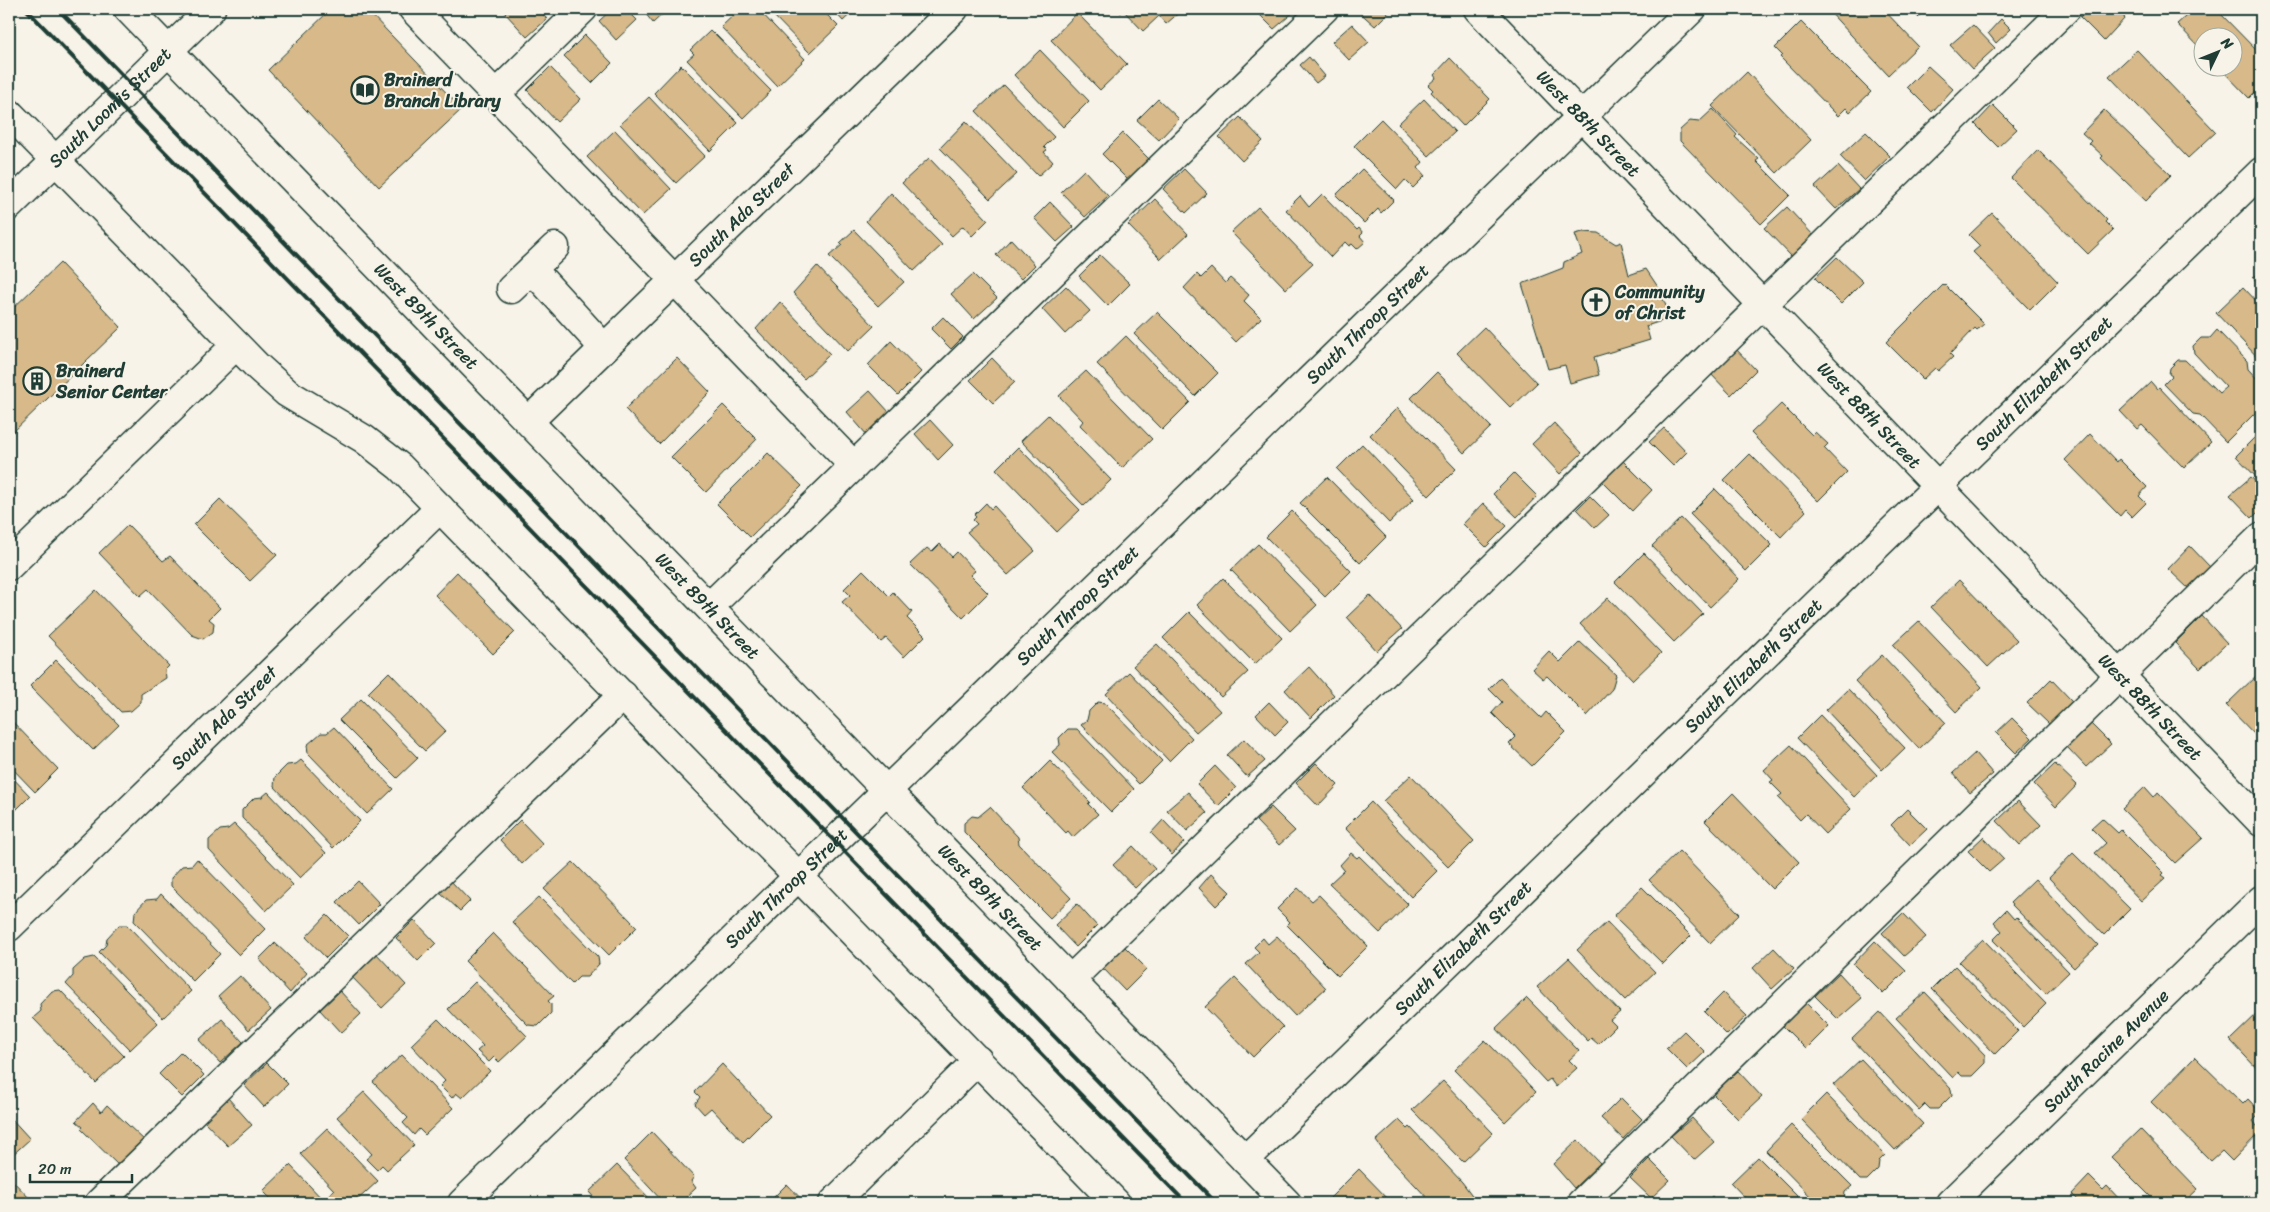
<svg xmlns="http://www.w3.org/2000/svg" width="2270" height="1212" font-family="Sriracha,sans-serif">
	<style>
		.building { fill: #d7b98a; stroke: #1f3d34 }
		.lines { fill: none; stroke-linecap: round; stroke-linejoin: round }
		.minor-casing { stroke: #1f3d34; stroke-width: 31 }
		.minor { stroke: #f7f3e8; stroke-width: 28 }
		.rail { stroke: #1f3d34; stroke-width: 4 }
		.labels { text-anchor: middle; stroke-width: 4; stroke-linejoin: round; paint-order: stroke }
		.poi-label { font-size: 18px; font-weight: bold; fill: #1f3d34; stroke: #f7f3e8; text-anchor: start }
		.street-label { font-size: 18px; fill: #1f3d34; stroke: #f7f3e8 }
	</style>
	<rect width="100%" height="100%" fill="#f7f3e8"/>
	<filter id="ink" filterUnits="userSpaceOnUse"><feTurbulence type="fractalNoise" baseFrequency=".02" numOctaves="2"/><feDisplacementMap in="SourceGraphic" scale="10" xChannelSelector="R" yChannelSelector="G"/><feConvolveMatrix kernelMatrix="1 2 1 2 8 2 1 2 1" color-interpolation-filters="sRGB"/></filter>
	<g filter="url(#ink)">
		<path class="building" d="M331 9H366L462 109 379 187 268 70Z
			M509 9H538L547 19 527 37 505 13Z
			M612 9H626L637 20 616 40 599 21Z
			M650 9H668L653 23 645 13Z
			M740 9H758L805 59 777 86 721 27Z
			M767 9H821L838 26 810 53Z
			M832 9H856L843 21Z
			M1117 9H1181L1182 10 1166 24 1159 16 1143 31 1123 10 1121 13Z
			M1254 9H1295L1296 10 1274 29Z
			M1356 9H1392L1375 26Z
			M1827 9H1883L1918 46 1888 75Z
			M1910 9H1926L1918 17Z
			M2088 9H2115L2125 18 2104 41 2080 17Z
			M2194 9H2216L2261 55V86L2249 98 2220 68H2232V38H2202V50L2177 24Z
			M1077 13 1127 64 1100 90 1051 40Z
			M2001 19 2011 29 1996 43 1988 33Z
			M1801 22 1871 92 1850 112 1846 108 1838 116 1780 57 1782 55 1775 48Z
			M1352 24 1369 42 1349 60 1332 42Z
			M1973 25 1995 48 1972 69 1950 45Z
			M710 31 713 34 714 33 771 91 743 118 687 60 694 54 690 50Z
			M585 35 612 63 592 83 564 56Z
			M1040 50 1089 101 1063 127 1014 75Z
			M2137 50 2216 132 2188 158 2109 76Z
			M1309 57 1325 76 1316 83 1300 65Z
			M1450 58 1490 99 1463 126 1431 92 1433 90 1428 85 1436 78 1434 75Z
			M681 65 738 123 710 151 654 93Z
			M1928 66 1953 89 1932 112 1907 87Z
			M550 67 581 99 557 122 527 90Z
			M1747 72 1811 140 1777 173 1712 106Z
			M1004 85 1054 137 1044 147 1047 150 1044 152 1053 162 1038 176 976 111Z
			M649 97 705 156 676 183 620 124Z
			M1158 99 1179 119 1159 140 1137 120Z
			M1424 99 1455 132 1429 156 1398 124Z
			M1993 105 2017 129 1998 147 1975 124Z
			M1713 109 1737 135 1735 137 1759 159 1756 161 1790 195 1761 224 1680 141V130L1690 121 1699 122Z
			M2104 110 2171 175 2146 201 2101 158 2103 156 2089 143 2091 141 2082 133Z
			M1240 117 1263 141 1242 161 1219 137Z
			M1381 119 1423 162 1418 168 1425 176 1413 188 1405 180 1397 189 1354 146Z
			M966 121 1017 174 990 199 940 148Z
			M615 130 671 189 643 215 587 157Z
			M1866 132 1890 156 1864 181 1840 156Z
			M1123 133 1149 159 1128 180 1102 154Z
			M2038 150 2107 220 2105 222 2113 230 2088 254 2011 178Z
			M929 158 988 220 972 236 963 226 952 236 902 183Z
			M1838 166 1859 189 1836 209 1815 187Z
			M1184 169 1207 193 1186 213 1163 189Z
			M1362 169 1394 200 1381 213 1378 209 1364 223 1336 195Z
			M1084 170 1108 196 1085 217 1061 192Z
			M891 193 942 245 914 271 866 221Z
			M1322 194 1357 230 1359 228 1363 233 1360 236 1365 242 1357 249 1352 244 1349 246 1345 242 1331 257 1286 210 1300 196 1309 207Z
			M1155 199 1188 234 1161 259 1128 225Z
			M1050 202 1074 227 1057 242 1034 218Z
			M1258 207 1313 264 1286 289 1231 232Z
			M1787 207 1815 237 1793 258 1764 228Z
			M1992 213 2058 282 2030 310 1973 252 1980 246 1969 235Z
			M854 230 904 282 878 306 829 256 842 245 840 243Z
			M1583 232 1598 233 1616 244 1621 242 1629 275 1646 269 1658 287 1671 318 1646 326 1650 340 1594 357 1599 375 1570 383 1565 365 1548 369 1522 284 1563 268 1564 262 1582 254 1575 234Z
			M1011 239 1035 265 1021 279 996 255Z
			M1100 255 1130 284 1108 306 1079 276Z
			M1837 257 1863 282 1841 304 1815 278Z
			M60 263 121 327 9 436V312Z
			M817 266 874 326 848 351 793 293Z
			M1211 268 1225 283 1230 278 1249 295 1244 301 1261 318 1236 342 1184 288 1197 274 1201 278Z
			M2261 271V286L2253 278Z
			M973 274 997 298 974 319 951 294Z
			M1944 284 1984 324 1977 330 1975 328 1950 354 1953 357 1938 371 1935 368 1923 379 1886 342Z
			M1066 286 1090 311 1065 334 1042 309Z
			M2243 287 2261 306V361L2216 313Z
			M780 302 830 354 804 379 756 329Z
			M1157 312 1218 373 1195 396 1134 334Z
			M943 317 963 337 951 349 931 329Z
			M1484 327 1537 383 1511 408 1457 353Z
			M2217 330 2247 361 2248 369 2261 383V407L2226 442 2200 415 2193 414 2164 384 2172 376 2169 374 2170 368 2178 360H2185L2219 393 2226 387 2194 353 2193 346 2201 338H2210Z
			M1126 336 1190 402 1162 430 1097 364Z
			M891 341 921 372 898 395 868 365Z
			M1734 347 1756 370 1731 395 1709 372Z
			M677 358 710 392 659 444 625 409Z
			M992 358 1015 382 993 403 970 380Z
			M1086 371 1152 439 1122 468 1080 425 1083 421 1059 396Z
			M1437 372 1491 427 1464 453 1411 398Z
			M2151 382 2157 389 2159 387 2211 442 2184 468 2142 425 2137 429 2120 411Z
			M870 391 890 413 867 435 847 412Z
			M1781 404 1812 435 1815 432 1828 444 1824 448 1847 472 1818 501 1751 433Z
			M723 405 757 439 706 492 671 457Z
			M1397 408 1456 469 1429 496 1370 435Z
			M1048 415 1111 480 1084 506 1021 441Z
			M930 420 953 445 938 460 915 434Z
			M1554 423 1582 453 1560 474 1532 444Z
			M1664 428 1687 452 1673 466 1649 442Z
			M2260 432 2261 433V482L2236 456Z
			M2090 434 2117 462 2119 459 2147 487 2139 496 2146 503 2132 517 2125 510 2120 516 2065 460Z
			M1362 444 1414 499 1389 523 1337 469Z
			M1018 447 1080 510 1057 532 996 469Z
			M768 453 802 486 750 537 717 504Z
			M1750 454 1806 511 1781 537 1724 480Z
			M1623 461 1652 490 1632 511 1602 481Z
			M1514 473 1537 496 1517 517 1493 494Z
			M1327 477 1386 537 1360 563 1300 503Z
			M2251 477 2261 488V509L2252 518 2230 495Z
			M1715 489 1772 545 1746 571 1690 514Z
			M1590 496 1609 515 1595 528 1577 509Z
			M220 499 277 555 250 581 194 525Z
			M986 503 991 509 994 506 1035 551 1008 575 967 532 977 524 973 520 976 517 974 515Z
			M1483 503 1507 526 1486 547 1463 524Z
			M1292 511 1351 571 1325 597 1266 537Z
			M1681 518 1739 579 1710 607 1652 546Z
			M128 525 163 561 170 556 220 608 209 619 214 623 213 632 203 639 192 635 148 589 140 596 99 553Z
			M940 544 952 557 957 552 975 571 970 575 988 593 963 618 910 564 927 548 932 552Z
			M1258 544 1317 605 1290 631 1231 570Z
			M2190 546 2211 568 2190 590 2168 569Z
			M1644 553 1703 614 1674 642 1615 582Z
			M863 570 889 596 893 592 912 612 907 618 925 636 904 657 886 638 881 642 842 602 850 595 844 589Z
			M457 572 515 632 493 654 435 595Z
			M1223 578 1282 638 1255 664 1197 605Z
			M1959 580 2017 640 1988 667 1931 607Z
			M96 590 169 666 165 670 166 678 141 694V702L131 711 121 712 48 636Z
			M1370 595 1402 629 1377 651 1347 617Z
			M1608 598 1661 653 1633 680 1580 624Z
			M1189 612 1248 672 1221 697 1163 638Z
			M2202 616 2227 643 2200 669 2175 643Z
			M1919 621 1982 687 1956 712 1893 645Z
			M1580 642 1616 675 1612 689 1587 716 1547 676 1543 679 1532 669 1549 651 1560 662Z
			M1157 644 1220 711 1196 732 1133 666Z
			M1882 655 1946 723 1919 749 1855 681Z
			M56 660 119 725 93 750 30 686Z
			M1309 667 1334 695 1311 718 1285 690Z
			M389 672 446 731 425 751 368 693Z
			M1129 672 1192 738 1169 761 1106 694Z
			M2259 673 2261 676V741L2226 705Z
			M1500 678 1541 718 1546 712 1566 732 1532 766 1509 744 1516 737 1492 713 1502 702 1489 689Z
			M2051 679 2072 701 2049 724 2027 703Z
			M1848 689 1905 748 1882 770 1826 710Z
			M361 699 418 758 397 778 339 720Z
			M1098 702 1105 703 1162 761 1139 784 1081 725 1087 720 1089 711Z
			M1269 702 1288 722 1275 735 1256 715Z
			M1820 715 1877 775 1854 797 1797 738Z
			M9 718 58 769 35 792 9 765Z
			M2012 718 2032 738 2016 753 1996 733Z
			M2091 724 2111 744 2086 767 2067 747Z
			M334 727 393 789 367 814 308 753 307 745 321 733H327Z
			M1068 729H1077L1134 789 1111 812 1052 752 1060 745 1059 738Z
			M1244 739 1265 761 1247 777 1227 755Z
			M1791 745 1851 809 1825 834 1806 814 1800 820 1778 797 1782 794 1770 782 1773 780 1764 770Z
			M1975 753 1993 774 1970 793 1953 773Z
			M301 760 360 821 333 848 274 786 275 777 287 765 296 764Z
			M1050 761 1090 802 1088 804 1098 814 1073 837 1068 831 1066 833 1023 788Z
			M1316 763 1338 785 1318 806 1296 783Z
			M2055 764 2077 785 2056 807 2034 784Z
			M1215 766 1236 788 1218 806 1197 784Z
			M9 774 30 796 9 817Z
			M1411 775 1474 841 1448 867 1383 801Z
			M2145 787 2154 797 2158 792 2203 838 2175 863 2122 809Z
			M268 792 326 853 300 878 242 818V810L254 798 262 797Z
			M1188 792 1207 813 1187 831 1167 810Z
			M1733 793 1799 862 1772 889 1705 821Z
			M2018 801 2041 825 2020 845 1997 821Z
			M1371 802 1437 871 1411 897 1345 828Z
			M990 807 1018 837 1019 844 1071 898 1050 918 964 832V823L972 816 978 817Z
			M1271 807 1295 831 1279 845 1256 821Z
			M1907 809 1927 829 1910 845 1891 825Z
			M2102 818 2118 833 2121 830 2164 873 2162 875 2166 878 2141 901 2095 853 2106 843 2091 828Z
			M520 820 543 844 522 864 500 840Z
			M1163 820 1184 842 1172 855 1151 833Z
			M234 824 293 885 266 911 209 850V840L220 830 228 829Z
			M1983 837 2004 859 1989 872 1968 851Z
			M1133 846 1155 869 1135 888 1113 865Z
			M1679 851 1740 914 1710 943 1649 880Z
			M1351 853 1357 858 1359 856 1408 904 1380 933 1329 884 1344 870 1340 865Z
			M2073 853 2130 909 2104 935 2049 878Z
			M197 859 265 929 239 955 171 886V878L182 866 192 865Z
			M573 862 637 927 609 955 544 889Z
			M1211 874 1230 892 1216 906 1199 888Z
			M2035 879 2098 945 2074 968 2010 903Z
			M450 880 470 901 460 911 439 891Z
			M358 881 380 904 359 925 337 902Z
			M1642 887 1691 936 1663 964 1614 916Z
			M1298 888 1312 901 1319 895 1368 946 1338 976 1287 925 1290 922 1277 909Z
			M161 894 220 954 193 981 134 921 135 912 146 900 157 899Z
			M539 897 598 957 599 964 587 977H579L572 984 512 922Z
			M1077 904 1097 926 1076 947 1055 925Z
			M2006 910 2014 919 2016 917 2069 972 2046 994 1993 940 2002 931 1994 922Z
			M1903 913 1926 937 1904 956 1882 933Z
			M327 915 348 936 326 958 306 937Z
			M414 920 436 943 418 961 396 938Z
			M1607 922 1655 972 1625 1000 1577 950Z
			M119 925H127L191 991 163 1018 99 952 106 945 107 938Z
			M493 933 554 996 548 1001 551 1004V1013L538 1026 528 1025 465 961Z
			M1277 936 1326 988 1295 1016 1246 964 1259 952 1254 947 1263 938 1268 944Z
			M1983 939 2046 1004 2023 1027 1959 962Z
			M1875 941 1906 971 1883 994 1853 964Z
			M275 943 307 973 290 993 259 959Z
			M1124 946 1147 969 1125 991 1102 967Z
			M1774 948 1794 969 1772 989 1753 968Z
			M375 952 406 985 382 1008 350 975Z
			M94 957 158 1023 130 1050 66 984 73 976V970L85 959Z
			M1569 958 1620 1012 1610 1020 1616 1026 1598 1044 1591 1038 1588 1041 1537 987Z
			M1955 966 2018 1031 1995 1054 1932 989Z
			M1839 973 1862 998 1838 1019 1815 996Z
			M240 976 271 1010 249 1030 218 996Z
			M1235 978 1283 1027 1253 1057 1205 1007Z
			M475 982 527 1036 499 1062 494 1057 489 1062 477 1051 483 1046 448 1009Z
			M60 990 124 1056 96 1083 33 1018 41 1011 40 1004 52 991Z
			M340 991 361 1014 341 1033 320 1010Z
			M1925 992 1985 1055V1063L1972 1076H1962L1958 1072 1953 1078 1896 1018Z
			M1723 993 1747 1016 1727 1035 1704 1012Z
			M1527 998 1579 1051 1569 1060 1577 1068 1556 1087 1550 1079 1546 1082 1496 1028Z
			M1806 1003 1829 1026 1806 1049 1783 1026Z
			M1880 1012 1951 1089 1952 1095 1938 1109H1930L1925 1104 1919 1110 1852 1039Z
			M2259 1012 2261 1014V1073L2230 1040Z
			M222 1019 243 1042 220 1063 199 1040Z
			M438 1019 490 1071 462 1098 456 1093 452 1098 440 1086 445 1081 411 1045Z
			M1684 1031 1705 1052 1687 1069 1666 1048Z
			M1485 1040 1536 1092 1505 1122 1454 1070Z
			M181 1052 204 1075 182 1097 159 1074Z
			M402 1055 453 1108 425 1135 419 1129 414 1135 403 1123 408 1118 373 1082Z
			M2195 1057 2243 1104 2248 1099 2261 1113 2253 1121 2261 1131 2232 1161 2222 1151 2211 1161 2151 1102Z
			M1861 1059 1923 1124 1895 1150 1833 1085Z
			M267 1063 288 1084 264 1107 244 1085Z
			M722 1064 770 1115 743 1142 711 1108 704 1114 695 1104 700 1097 695 1092Z
			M1738 1071 1762 1097 1738 1119 1713 1094Z
			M1443 1081 1493 1133 1463 1162 1412 1110Z
			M364 1092 414 1145 387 1170 382 1165 377 1170 366 1159 372 1154 337 1117Z
			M1826 1094 1885 1155 1879 1161 1878 1169 1867 1180H1860L1801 1119Z
			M228 1098 252 1125 228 1146 204 1121Z
			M1621 1098 1642 1119 1623 1139 1601 1118Z
			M93 1103 101 1112 107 1105 146 1142 121 1168 81 1129 83 1127 76 1121Z
			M9 1116 30 1139 9 1158Z
			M1692 1118 1714 1142 1694 1160 1671 1136Z
			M1399 1120 1408 1129 1410 1127 1462 1182 1474 1198 1469 1203H1432L1385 1153 1376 1141Z
			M1791 1125 1852 1186 1845 1192 1844 1200 1841 1203H1817L1766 1151Z
			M327 1128 378 1181 354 1203H336L328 1195 334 1190 300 1154Z
			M2140 1129 2198 1189 2183 1203H2157L2111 1157Z
			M652 1132 694 1177 691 1181 696 1188 680 1203 672 1200 664 1203 624 1160Z
			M1578 1140 1600 1163 1574 1188 1553 1164Z
			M1758 1157 1804 1203H1750L1731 1183Z
			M1649 1159 1670 1180 1651 1198 1630 1178Z
			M290 1165 326 1203H275L263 1191Z
			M617 1165 654 1203H596L597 1201 589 1192Z
			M1359 1169 1392 1203H1325Z
			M2089 1176 2103 1190 2107 1186 2123 1203H2081L2072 1194Z
			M9 1177 34 1203H9Z
			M787 1184 805 1203H768Z
			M1712 1196 1719 1203H1705Z"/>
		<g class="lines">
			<g class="minor-casing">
				<g id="minor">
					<path id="s1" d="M128 9 1287 1203"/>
					<path d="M413 9 854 466"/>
					<path id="s2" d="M1478 9 2261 822"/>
					<path d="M496 94 583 9"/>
					<path d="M9 113 258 367 287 393 364 439 400 467 1116 1203"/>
					<path id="s3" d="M9 206 211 9"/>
					<path d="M532 269 604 348"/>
					<path d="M511 289 555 247"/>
					<path id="s4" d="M529 421 954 9"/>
					<path d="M9 566 236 345"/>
					<path d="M709 607 1324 9"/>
					<path id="s5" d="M9 927 440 508"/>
					<path d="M1070 980 2066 9"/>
					<path id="s6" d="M1245 1160 2261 172"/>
					<path d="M99 1203 623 695"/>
					<path id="s7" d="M462 1203 1692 9"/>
					<path d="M833 1203 978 1060"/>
					<path d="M1581 1203 2261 537"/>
					<path id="s8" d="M1950 1203 2261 900"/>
				</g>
			</g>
			<use href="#minor" class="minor"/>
			<path class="rail" d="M26 9 1186 1203
				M58 9 1216 1203"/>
		</g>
	</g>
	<defs>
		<g id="library-ring" transform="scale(1.4375)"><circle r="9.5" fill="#f7f3e8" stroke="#1f3d34" stroke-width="1.5"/><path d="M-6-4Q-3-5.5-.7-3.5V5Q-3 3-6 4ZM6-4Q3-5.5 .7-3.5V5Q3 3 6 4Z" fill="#1f3d34"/></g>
		<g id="church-ring" transform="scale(1.4375)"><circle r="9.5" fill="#f7f3e8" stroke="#1f3d34" stroke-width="1.5"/><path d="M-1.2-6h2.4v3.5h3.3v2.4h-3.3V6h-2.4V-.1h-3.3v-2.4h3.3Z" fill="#1f3d34"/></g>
		<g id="building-ring" transform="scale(1.4375)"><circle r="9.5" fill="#f7f3e8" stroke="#1f3d34" stroke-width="1.5"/><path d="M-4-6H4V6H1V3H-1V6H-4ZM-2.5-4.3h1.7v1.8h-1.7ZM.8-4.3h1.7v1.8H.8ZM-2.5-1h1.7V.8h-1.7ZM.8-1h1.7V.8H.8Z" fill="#1f3d34"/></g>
	</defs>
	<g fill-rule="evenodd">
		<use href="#library-ring" x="365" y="90"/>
		<use href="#church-ring" x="1596" y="302"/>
		<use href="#building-ring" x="37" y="381"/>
	</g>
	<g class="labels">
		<g class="poi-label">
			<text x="384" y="86">Brainerd<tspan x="384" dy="21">Branch Library</tspan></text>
			<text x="1615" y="298">Community<tspan x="1615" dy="21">of Christ</tspan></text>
			<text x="56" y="377">Brainerd<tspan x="56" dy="21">Senior Center</tspan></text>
		</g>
		<g class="street-label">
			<text dy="6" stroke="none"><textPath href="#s3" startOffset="141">South Loomis Street</textPath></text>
			<text dy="6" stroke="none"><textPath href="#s2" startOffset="159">West 88th Street</textPath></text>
			<text dy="6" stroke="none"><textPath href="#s4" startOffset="296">South Ada Street</textPath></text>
			<text dy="6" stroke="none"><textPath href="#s1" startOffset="428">West 89th Street</textPath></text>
			<text dy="6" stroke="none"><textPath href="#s7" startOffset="1262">South Throop Street</textPath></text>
			<text dy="6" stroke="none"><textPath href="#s6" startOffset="1114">South Elizabeth Street</textPath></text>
			<text dy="6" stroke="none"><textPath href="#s2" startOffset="564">West 88th Street</textPath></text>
			<text dy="6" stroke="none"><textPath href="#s1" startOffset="832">West 89th Street</textPath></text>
			<text dy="6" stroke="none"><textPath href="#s7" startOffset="858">South Throop Street</textPath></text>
			<text dy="6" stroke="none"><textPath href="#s6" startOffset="709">South Elizabeth Street</textPath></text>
			<text dy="6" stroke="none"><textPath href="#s2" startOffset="969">West 88th Street</textPath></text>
			<text dy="6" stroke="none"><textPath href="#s5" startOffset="300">South Ada Street</textPath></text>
			<text dy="6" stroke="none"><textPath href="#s7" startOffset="452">South Throop Street</textPath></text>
			<text dy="6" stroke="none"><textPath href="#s1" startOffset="1238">West 89th Street</textPath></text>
			<text dy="6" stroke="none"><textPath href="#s6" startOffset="304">South Elizabeth Street</textPath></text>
			<text dy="6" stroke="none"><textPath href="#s8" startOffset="218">South Racine Avenue</textPath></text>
		</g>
	</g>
	<rect width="2270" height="1212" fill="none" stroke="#f7f3e8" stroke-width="30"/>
	<rect x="15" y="15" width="2240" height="1182" fill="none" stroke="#1f3d34" stroke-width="2" filter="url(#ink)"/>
	<g transform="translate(2218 52) rotate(47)"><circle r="24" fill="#f7f3e8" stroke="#a1aaa0"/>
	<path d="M0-4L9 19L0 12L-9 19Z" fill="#1f3d34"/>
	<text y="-8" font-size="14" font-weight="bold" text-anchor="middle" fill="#1f3d34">N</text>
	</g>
	<path d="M30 1174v8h102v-8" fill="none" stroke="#1f3d34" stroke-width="2.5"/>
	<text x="38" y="1174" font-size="15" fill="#1f3d34" stroke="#f7f3e8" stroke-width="4" paint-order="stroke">20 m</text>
</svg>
